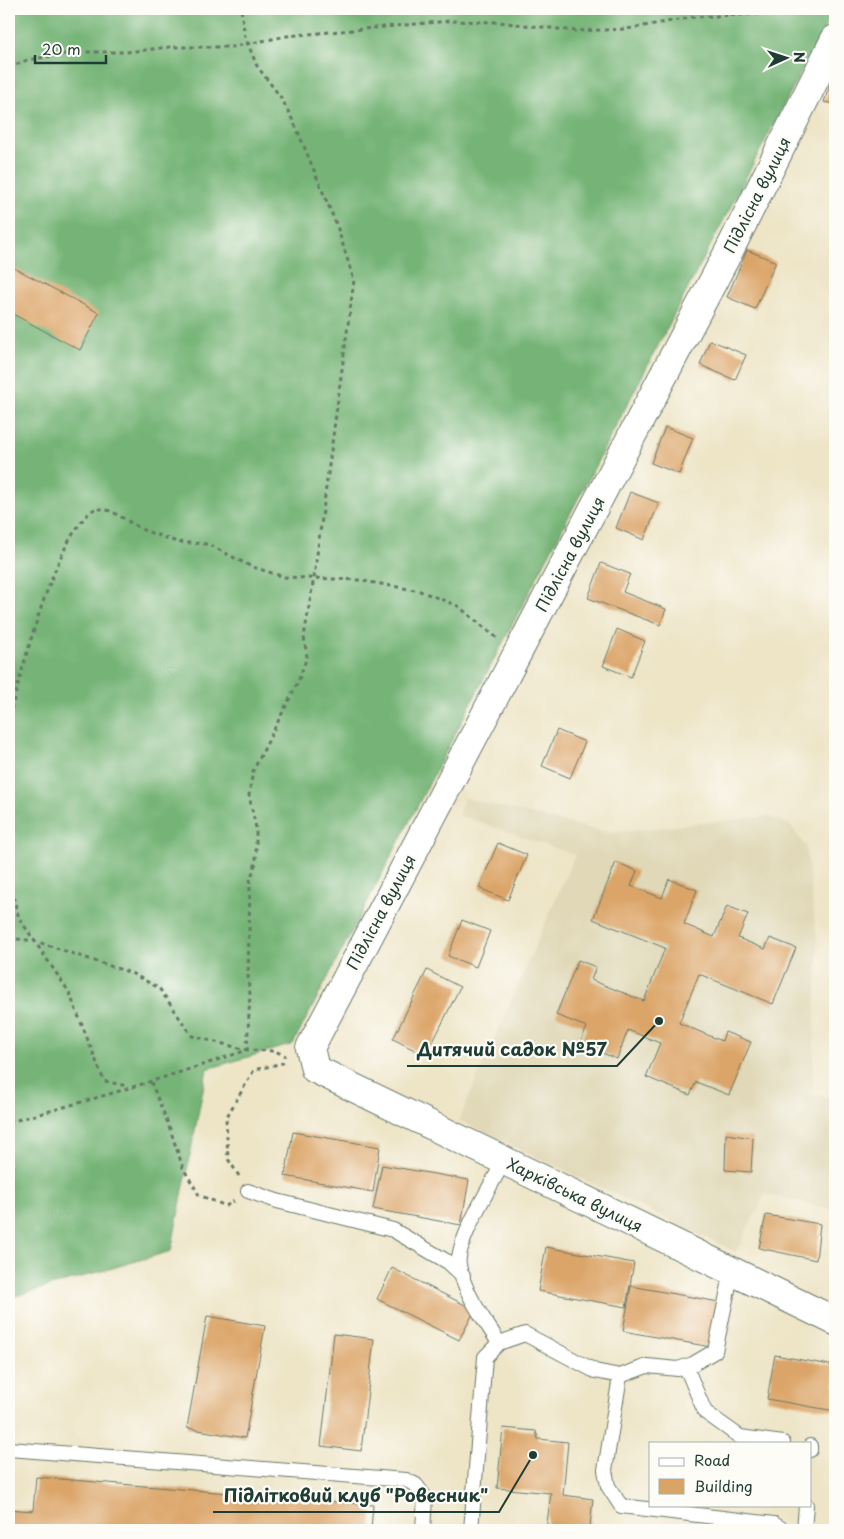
<svg xmlns="http://www.w3.org/2000/svg" width="844" height="1539" font-family="'Playpen Sans',sans-serif">
	<style>
		.built { fill: #e0d8b7 }
		.forest { fill: #74b476; stroke: #4a7855 }
		.building { fill: #dba467 }
		.lines { fill: none; stroke-linecap: round; stroke-linejoin: round }
		.service-casing { stroke: #677867; stroke-width: 16 }
		.minor-casing { stroke: #677867; stroke-width: 30 }
		.path { stroke: #677867; stroke-width: 3; stroke-dasharray: 4 4; stroke-linecap: butt }
		.service { stroke: #fff; stroke-width: 14 }
		.minor { stroke: #fff; stroke-width: 28 }
		.labels { text-anchor: middle; stroke-width: 4.5; stroke-linejoin: round; paint-order: stroke }
		.street-label { font-size: 16px; fill: #1f3d34; stroke: #fdfcf7 }
		.leader { fill: none; stroke: #1f3d34; stroke-width: 2 }
		.callout-dot { fill: #1f3d34; stroke: #fdfcf7; stroke-width: 2 }
		.callout-label { font-size: 18px; text-anchor: middle; font-weight: bold; fill: #1f3d34; stroke: #fdfcf7; stroke-width: 4.5; stroke-linejoin: round; paint-order: stroke }
	</style>
	<rect width="100%" height="100%" fill="#fdfcf7"/>
	<filter id="ink" filterUnits="userSpaceOnUse"><feTurbulence type="fractalNoise" baseFrequency=".02" numOctaves="2"/><feDisplacementMap in="SourceGraphic" scale="10" xChannelSelector="R" yChannelSelector="G"/><feConvolveMatrix kernelMatrix="1 2 1 2 8 2 1 2 1" color-interpolation-filters="sRGB"/></filter>
	<filter id="wash" filterUnits="userSpaceOnUse"><feTurbulence type="fractalNoise" baseFrequency=".0096" numOctaves="4" result="noise"/><feDisplacementMap in="SourceGraphic" scale="20" xChannelSelector="R" yChannelSelector="G"/><feGaussianBlur stdDeviation="1.12" result="paint"/><feColorMatrix in="noise" values="0 0 0 0 0 0 0 0 0 0 0 0 0 0 0 0 0 1.4 0 .05"/><feComposite in="paint" operator="in"/></filter>
	<g filter="url(#wash)">
		<rect width="100%" height="100%" fill="#eee5c7"/>
		<path class="built" d="M464 798 610 833 767 816 790 825 806 847 818 948 812 1094 835 1098V1210L765 1194 736 1252 459 1120 575 855 458 815Z"/>
		<path class="forest" d="M9 9H834L293 1044 207 1069 171 1251 9 1298Z"/>
		<g id="blocks">
			<path class="building" d="M835 71V104L824 102Z
				M747 250 776 262 755 309 727 297Z
				M9 265 99 313 80 350 9 312Z
				M832 332H835V382H833Z
				M710 340 746 355 735 380 700 365Z
				M665 427 693 438 679 474 651 463Z
				M630 492 659 503 644 540 616 528Z
				M601 563 630 574 623 592 666 609 660 625 588 598Z
				M617 629 645 641 631 677 603 666Z
				M557 730 585 742 570 778 542 766Z
				M498 843 527 855 508 900 479 888Z
				M616 862 637 871 631 886 662 898 669 879 697 890 684 924 714 937 727 906 748 914 738 938 765 949 770 938 796 948 773 1004 699 974 679 1023 722 1041 725 1032 751 1042 729 1095 696 1082 690 1095 646 1077 660 1043 628 1030 617 1059 580 1044 587 1027 556 1015 578 960 596 967 591 980 644 1001 665 948 593 919Z
				M462 920 490 931 476 967 448 956Z
				M427 970 460 987 426 1056 393 1039Z
				M293 1132 380 1147 373 1192 285 1176Z
				M726 1134 753 1138 751 1172 725 1170Z
				M382 1165 469 1180 461 1225 373 1209Z
				M766 1215 820 1224 816 1260 759 1248Z
				M546 1247 634 1263 626 1307 538 1291Z
				M392 1268 475 1310 459 1340 377 1299Z
				M631 1286 719 1302 711 1347 623 1331Z
				M207 1316 265 1326 245 1438 187 1428Z
				M334 1334 374 1339 361 1451 321 1446Z
				M775 1355 835 1366V1411L767 1399Z
				M503 1428 536 1431 538 1439 568 1442 563 1495 593 1499 590 1526 613 1530H546L551 1493 497 1488Z
				M36 1477 373 1505 371 1530H9V1509L33 1511Z"/>
		</g>
	</g>
	<g filter="url(#ink)">
		<use href="#blocks" fill-opacity="0" stroke="#677867" stroke-width="1"/>
		<g class="lines">
			<g class="service-casing">
				<path id="service" d="M248 1191 277 1201 393 1230 448 1262 463 1276
					M499 1343C484 1319 464 1293 459 1265 455 1243 493 1182 504 1161
					M686 1367 705 1412 740 1437 783 1443
					M620 1376 605 1470 608 1486 621 1506 774 1524 784 1530
					M810 1446V1450
					M9 1449 406 1480 416 1485 425 1497 423 1530
					M471 1530 485 1357 499 1343 525 1334 595 1371 620 1376 647 1366 678 1369 693 1364 715 1351 732 1271
					M804 1530 806 1505"/>
			</g>
			<g class="minor-casing">
				<path id="minor" d="M835 39 730 249 310 1048 315 1069 835 1321"/>
			</g>
			<path class="path" d="M9 68 27 60 78 52H127L170 47H232L287 36 449 21 498 22 576 31 627 29 694 17 761 14 776 9
				M9 717C23 669 55 533 96 508L111 511 143 530 177 542 208 544 250 566 284 577 358 580 420 591 458 606 497 638
				M9 881 19 918 69 992 104 1081 127 1086
				M9 938 35 941 131 973 159 988 192 1036 247 1050 275 1051 286 1056
				M151 1082 169 1126 183 1168 199 1195 226 1206 234 1201
				M9 1122C89 1101 168 1077 247 1050L250 994 248 980 250 881 256 862V828L249 795 253 771 298 682 307 657 304 637 314 577 354 280 337 226 296 127 282 99 257 66 245 37 241 9
				M239 1176 228 1159 226 1118 254 1070 287 1062"/>
			<use href="#service" class="service"/>
			<use href="#minor" class="minor"/>
		</g>
	</g>
	<g class="labels">
		<g class="street-label">
			<text transform="translate(757 195) rotate(-63)" y="6">Підлісна вулиця</text>
			<text transform="translate(570 554) rotate(-62)" y="6">Підлісна вулиця</text>
			<text transform="translate(381 912) rotate(-62)" y="6">Підлісна вулиця</text>
			<text transform="translate(575 1195) rotate(26)" y="6">Харківська вулиця</text>
		</g>
	</g>
	<path class="leader" d="M659 1021L617 1066H407M533 1455L499 1512H213"/>
	<g class="callout-dot">
		<circle cx="659" cy="1021" r="5"/>
		<circle cx="533" cy="1455" r="5"/>
	</g>
	<g class="callout-label">
		<text x="512" y="1056">Дитячий садок №57</text>
		<text x="356" y="1502">Підлітковий клуб "Ровесник"</text>
	</g>
	<rect width="844" height="1539" fill="none" stroke="#fdfcf7" stroke-width="30"/>
	<rect x="649" y="1442" width="162" height="65" fill="#fdfcf7" stroke="#a4b0a9"/>
	<rect x="659" y="1458" width="25" height="8" fill="#ffffff" stroke="#a4b0a9"/>
	<text x="694" y="1466" font-size="15" fill="#1f3d34">Road</text>
	<rect x="659" y="1479" width="25" height="15" fill="#dba467" stroke="#a4b0a9"/>
	<text x="694" y="1492" font-size="15" fill="#1f3d34">Building</text>
	<g transform="translate(786 58) rotate(87)" stroke="#fdfcf7" stroke-width="4" paint-order="stroke">
	<path d="M0-4L9 19L0 12L-9 19Z" fill="#1f3d34"/>
	<text y="-8" font-size="14" font-weight="bold" text-anchor="middle" fill="#1f3d34">N</text>
	</g>
	<path d="M35 55v8h71v-8" fill="none" stroke="#1f3d34" stroke-width="2.5"/>
	<text x="42" y="55" font-size="15" fill="#1f3d34" stroke="#fdfcf7" stroke-width="4" paint-order="stroke">20 m</text>
</svg>
